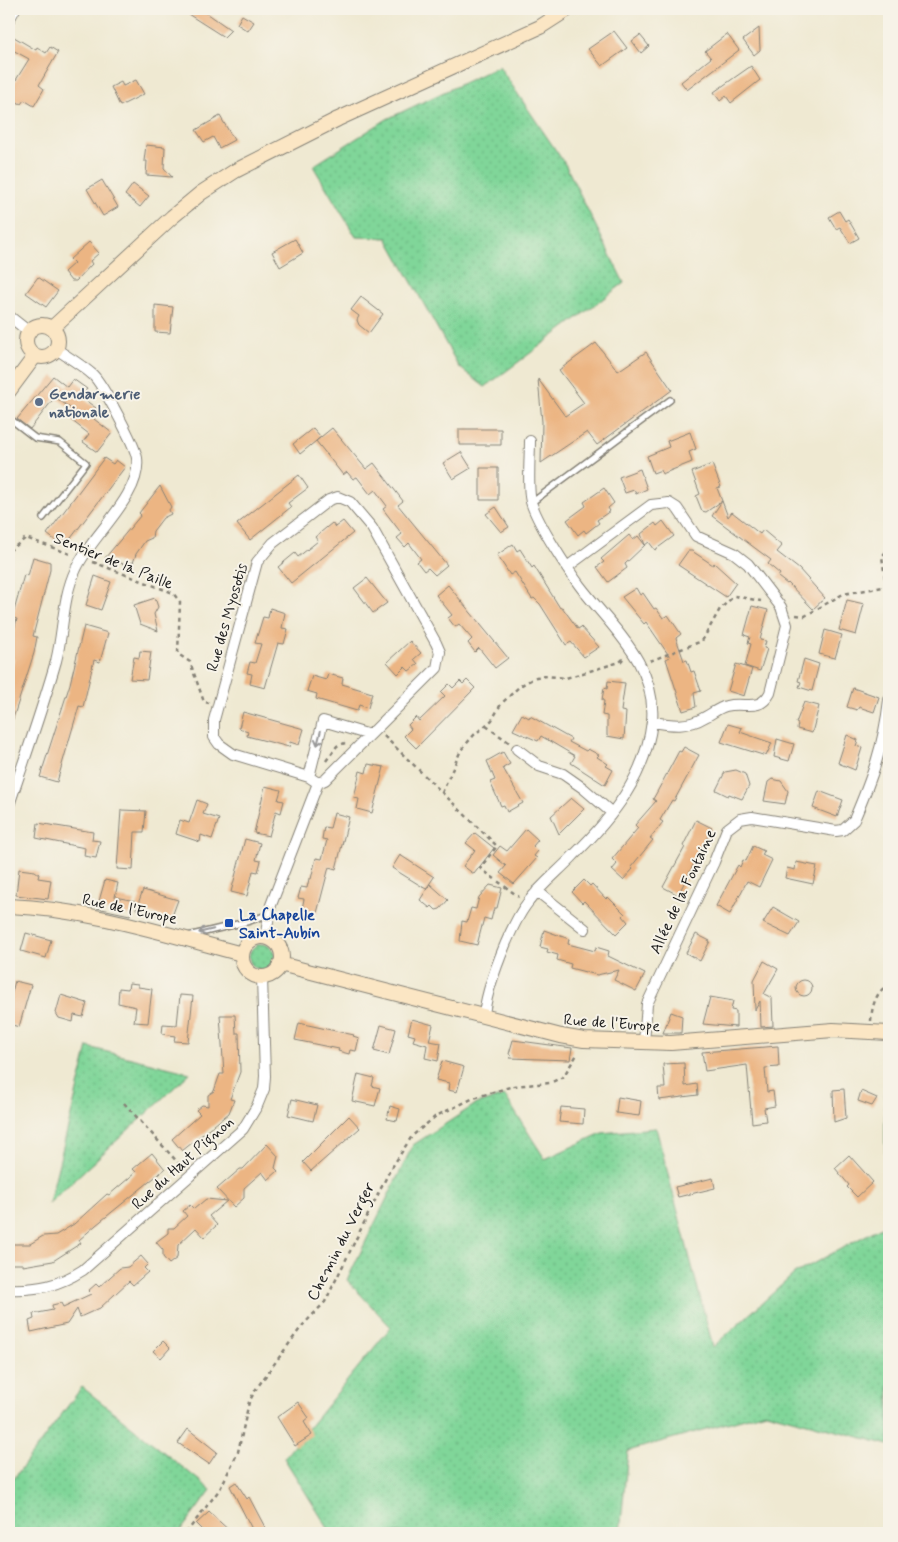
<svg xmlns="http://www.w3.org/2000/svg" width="898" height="1542" font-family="Mynerve,sans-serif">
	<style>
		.green { fill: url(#green-dots); stroke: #4e795a }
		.building { fill: #ecb583 }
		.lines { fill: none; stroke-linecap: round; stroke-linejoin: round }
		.lane-casing { stroke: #868277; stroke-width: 8 }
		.street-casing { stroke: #868277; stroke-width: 12 }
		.secondary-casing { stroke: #868277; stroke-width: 16 }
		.path { stroke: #868277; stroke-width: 2.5; stroke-dasharray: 4 4; stroke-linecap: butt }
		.lane { stroke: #fff; stroke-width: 5 }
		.street { stroke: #fff; stroke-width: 10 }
		.secondary { stroke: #fbe6c4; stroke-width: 14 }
		.oneway { stroke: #999 }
		.service-dot { fill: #5c6f8a; stroke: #f7f3e8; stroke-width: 2 }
		.transit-dot { fill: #1a4fb4; stroke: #f7f3e8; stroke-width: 2 }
		.labels { text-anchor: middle; stroke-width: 4; stroke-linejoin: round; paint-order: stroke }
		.service-label { font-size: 16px; font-weight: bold; fill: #4e5e75; stroke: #f7f3e8; text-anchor: start }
		.street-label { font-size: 16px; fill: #1c1c1c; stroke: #f7f3e8 }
		.transit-label { font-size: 16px; font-weight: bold; fill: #164399; stroke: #f7f3e8; text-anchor: start }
	</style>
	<defs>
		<pattern id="green-dots" width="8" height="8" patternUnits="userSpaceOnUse" patternTransform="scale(1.25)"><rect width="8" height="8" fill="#80d699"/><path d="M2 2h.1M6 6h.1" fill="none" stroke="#6eb783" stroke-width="1.8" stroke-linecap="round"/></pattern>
	</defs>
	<rect width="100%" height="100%" fill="#f7f3e8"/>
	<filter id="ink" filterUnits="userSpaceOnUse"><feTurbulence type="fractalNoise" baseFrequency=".02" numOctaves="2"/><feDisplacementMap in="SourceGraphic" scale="10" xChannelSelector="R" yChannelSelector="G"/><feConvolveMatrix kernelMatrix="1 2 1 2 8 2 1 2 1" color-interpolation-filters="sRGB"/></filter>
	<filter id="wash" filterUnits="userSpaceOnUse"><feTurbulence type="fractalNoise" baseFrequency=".0096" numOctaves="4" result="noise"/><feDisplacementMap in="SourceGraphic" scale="20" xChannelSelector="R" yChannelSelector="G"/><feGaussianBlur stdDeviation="1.12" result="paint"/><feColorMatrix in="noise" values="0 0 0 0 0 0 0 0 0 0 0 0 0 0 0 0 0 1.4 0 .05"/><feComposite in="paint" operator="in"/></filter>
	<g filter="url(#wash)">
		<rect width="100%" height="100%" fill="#efe9d2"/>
		<path class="green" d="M499 66 565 164 624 283 485 387 459 367 387 238 356 237 313 166 387 119Z
			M249 957a13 13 0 1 1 26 0a13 13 0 1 1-26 0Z
			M885 1016 889 1017V1445L766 1412 628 1451 620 1533H331L284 1458 391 1327 347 1280 413 1145 476 1104 505 1096 545 1159 602 1133 656 1128 713 1347 794 1274 885 1225Z
			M88 1047 190 1073 49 1203Z
			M82 1387 211 1490 179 1533H9V1485Z"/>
		<g id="blocks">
			<path class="building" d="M180 9H201L231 30 224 37Z
				M242 15 254 22 248 31 237 24Z
				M759 28 760 50 754 55 743 40Z
				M614 31 627 48 602 66 588 49Z
				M9 34 36 50 37 47 46 53 50 47 58 52 39 85 44 89 34 106 24 100 21 104 17 102 9 115V91L29 59 9 48Z
				M727 34 739 50 687 90 681 82 711 58 705 51Z
				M640 35 649 46 641 53 632 41Z
				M751 66 760 80 731 103 726 96 720 101 714 92Z
				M136 80 144 94 120 106 111 87 121 82 123 86Z
				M220 116 234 140 219 148 213 137 204 142 196 130Z
				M146 145 165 147 164 168 172 177 146 175 147 161H144Z
				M102 180 118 207 103 216 87 189Z
				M133 184 149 196 140 207 125 195Z
				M839 211 845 221 848 219 859 238 850 243 840 227 836 229 829 217Z
				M295 239 303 253 280 267 272 252Z
				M89 242 99 253 90 261 92 264 76 281H71L64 272 74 263 70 259Z
				M38 277 58 291 46 307 26 293Z
				M361 297 383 314 369 333 359 325 357 320 359 316 351 310Z
				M155 305 173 307 170 333 155 332Z
				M596 343 618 371 646 352 672 390 597 445 587 432 541 463 542 422 538 379 565 416 584 403 559 370Z
				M53 376 67 387 73 379 87 389 81 397 100 411 94 419 112 433 97 452 83 442 89 434 71 420 77 413 55 397 30 429 17 419Z
				M313 428 321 437 300 454 293 444Z
				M332 428 366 469 374 463 403 501 398 505 447 565 435 575 428 568 424 571 417 562 421 559 409 543 405 547 397 538 402 534 383 509 387 506 375 490 370 494 357 477 353 479 347 472 343 475 316 441Z
				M459 429H501V445H459Z
				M690 432 696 449 689 452 692 462 662 474 661 470 653 473 647 456 669 447 667 441Z
				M461 452 471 468 453 479 443 463Z
				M104 458 113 464 116 460 125 467 68 542 65 539 61 545 47 534Z
				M712 464 721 487 717 488 722 501 706 512 702 511 696 496 700 494 692 472Z
				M480 468H498V500H480Z
				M640 469 647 489 636 494 634 490 625 493 619 477Z
				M299 475 308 488 288 503 291 507 250 540 237 524Z
				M160 486 171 507 169 510 171 514 163 518 153 531 152 538 145 541 136 554 133 563 129 562 127 565 105 558 141 515 139 513Z
				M604 488 614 503 608 508 610 511 597 520 599 523 586 533 584 530 578 535 567 520 586 506 584 502Z
				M722 501 728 517 732 512 760 534 763 530 782 546 777 552 799 569 825 598 813 609 788 583 787 584 778 577 780 574 768 564 771 560 712 516Z
				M496 507 509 527 501 532 486 514Z
				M343 521 353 533 291 583 278 567 295 553 298 557 318 541 315 537 332 523 335 527Z
				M663 521 674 536 655 550 649 542 645 545 641 534 655 523 657 526Z
				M629 535 633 540 638 536 645 545 625 564 627 568 608 582 597 567 604 562 601 559Z
				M513 544 517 551 520 549 532 568 534 566 560 608 562 607 578 629 581 627 599 647 584 657 571 642 566 645 540 604 534 598 532 599 515 572 510 575 497 555Z
				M688 551H692L713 565 714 563 736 583 726 597 678 565Z
				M33 557 50 562V570L33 636 37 637 34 653 11 725H9V683L14 659 9 658V648L17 619 12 618 24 575 28 576Z
				M95 576 111 582 101 610 86 605Z
				M367 578 387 603 373 613 354 588Z
				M448 585 508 658 495 668 479 648 475 652 471 647 468 643 472 639 459 624 455 627 448 618 452 615 436 595Z
				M636 588 640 595 643 593 654 609 656 608 663 618 668 615 681 634 676 638 684 661 687 660 691 672 694 671 701 691 694 693 696 707 683 711 666 659 670 657 646 622 644 624 622 597Z
				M155 598 158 607 154 614 158 631 140 624 134 605Z
				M847 600 864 604 856 635 839 630Z
				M752 606 768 610 760 640 766 641 764 648 767 649 760 671 745 666 751 644 748 643 750 637 744 635Z
				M270 608 285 613 282 628 288 629 284 644 278 643 265 688 250 684 252 674 247 673 250 662 255 663 261 644 255 643 263 617 268 618Z
				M84 626 108 633 100 662 94 660 83 707 79 706 57 782 40 777 70 684Z
				M825 630 842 635 835 658 819 654Z
				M410 641 421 653 414 659 418 664 409 671 405 667 398 674 387 662Z
				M140 651 151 652 147 680 130 679 134 657 139 658Z
				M804 659 819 664 812 691 799 687 801 682 798 681Z
				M736 664 752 669 744 696 728 691Z
				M328 674 343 678 342 684 372 693 368 708 359 705 357 711 316 699 317 694 307 691 312 676 326 680Z
				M467 680 475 688 416 748 404 736 411 729 408 725 416 717 419 721 445 696 441 692 449 684 453 688 460 681 463 684Z
				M608 681 625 683 621 711 626 712 624 739 607 736V716L602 715 604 701 602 700 604 688 607 689Z
				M853 688 879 697 874 712 859 707 857 710 847 707Z
				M804 702 819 706 812 733 797 729 798 724 796 723Z
				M243 712 304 729 299 745 290 742 289 747 247 736 248 731 239 728Z
				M522 714 529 718 530 716 571 739 569 742 586 751 588 749 599 755 597 757 608 764 606 766 613 770 605 785 571 763 575 756 541 736 538 741 513 730Z
				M728 724 742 728 740 732 772 743 766 756 721 742Z
				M847 735 858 740 856 746 862 748 855 770 838 763Z
				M777 739 794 744 789 761 774 757Z
				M684 747 699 755 674 801 672 800 660 820 663 822 650 838 653 840 631 867 633 869 623 880 612 870 617 864 612 859 638 828 635 825 656 801 653 799 657 792 679 751 681 752Z
				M503 752 510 764 503 768 523 803 507 812 504 805 501 806 490 782 495 780 487 761Z
				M368 764 384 767 372 813 357 809 359 799 354 798 360 771 366 773Z
				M736 770 745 774 749 786 742 799 729 794 728 796 716 790 725 772Z
				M772 779 781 781 788 791 785 804 764 801 768 782Z
				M265 786 281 790 278 800 284 801 281 813 276 811 269 836 254 833Z
				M819 791 843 800 837 817 813 808Z
				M571 798 584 809 559 834 551 816Z
				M197 800 207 804 203 814 219 819 212 839 201 835 200 842 176 834 180 820 189 823Z
				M121 810 146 811 144 832H135L133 870 117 869Z
				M334 813 349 817 336 869 329 867 317 913 302 909 304 899 298 898 301 887 307 888 309 879H311L316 858 322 859 327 840 322 839 324 827 330 828Z
				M696 820 712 828 678 895 663 887 685 847 683 846Z
				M38 823 93 832 92 840 100 841 96 858 84 856 85 848 36 838Z
				M526 829 538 840 533 846 538 851 534 856 537 858 514 884 500 873 506 866 493 855 500 846 507 851Z
				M475 833 494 848 474 874 463 866 475 850 466 843Z
				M245 839 260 843 256 860 261 861 258 872 253 871 247 896 231 892Z
				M753 846 764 851 762 855 772 860 759 887 747 881 730 914 716 906 738 865 740 867 743 860 746 861Z
				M400 855 434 877 426 889 392 868Z
				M796 862 817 866 813 884 785 878 787 868 795 870Z
				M19 869 35 871 39 874 38 878 51 880 48 899 16 895Z
				M105 880 118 883 115 897 135 901 130 915 97 908Z
				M584 880 590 886 592 884 606 899 608 897 625 914 623 916 628 922 616 934 584 901 582 903 572 892Z
				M430 884 448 900 440 909 436 910 432 906 430 908 420 900Z
				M490 885 502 888 497 908H494L491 920 484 918 477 945 460 941 462 921 467 922 471 908 476 909 479 897Z
				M143 890 178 900 171 919 136 909Z
				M773 907 799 922 790 936 763 923Z
				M544 930 569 939 568 944 595 951 596 947 609 951 608 956 645 974 636 991 614 980 619 970 597 975 570 968 571 964 557 960 558 955 547 952 548 949 540 947Z
				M26 933 51 940 46 958 21 951Z
				M696 934 710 941 700 961 686 953Z
				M764 961 778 969 764 994 772 998 773 1026 761 1027 760 1001 755 1010 754 980Z
				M796 988a8 8 0 1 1 16 0a8 8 0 1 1-16 0Z
				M15 981 31 985 19 1027 9 1024V1003Z
				M129 983 138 984V987L152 989 148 1023 134 1022 136 1007 118 1003 119 988 128 989Z
				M61 995 87 1003 83 1017 74 1015 73 1022 59 1018 56 1013Z
				M180 995 193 996 188 1042 174 1041 175 1036 162 1034 163 1024 177 1025Z
				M710 997 733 1001 731 1010 736 1011V1027L703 1024Z
				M671 1012 682 1016 681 1033H663Z
				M220 1015H235L236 1033H239L240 1072 230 1099 234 1100 229 1113 182 1151 172 1139 200 1114 196 1110 202 1105 208 1106V1095L214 1091 220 1074H224Z
				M412 1019 433 1025 429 1041 441 1043 438 1061 425 1058 427 1045 413 1041 415 1036 408 1034Z
				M299 1023 354 1035 353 1036 359 1038 356 1051 350 1050 349 1054 338 1051 339 1049 295 1040Z
				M381 1025 396 1029 389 1055 374 1051Z
				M513 1040 572 1048 570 1060 510 1058 511 1055 509 1054Z
				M778 1046 779 1067 765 1068 767 1092 773 1091 775 1106 764 1108 766 1121 752 1123 747 1065 705 1071 702 1052Z
				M442 1061 464 1067 457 1092 448 1090 449 1083 436 1080Z
				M684 1063 685 1086 697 1084 698 1095 659 1100 658 1088H665L663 1064Z
				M358 1074 374 1078 372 1086 380 1088 375 1106 352 1101Z
				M844 1089 846 1118 834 1122 833 1090Z
				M861 1091 877 1098 872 1106 858 1101Z
				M618 1097 641 1101 639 1116 616 1113Z
				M292 1099 317 1105 313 1121 288 1115Z
				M390 1106 400 1109 397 1121 387 1119Z
				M561 1107 584 1109 583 1124 559 1122Z
				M349 1116 360 1128 311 1171 303 1162Z
				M267 1144 278 1156 275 1168 278 1171 268 1180 262 1172 244 1188V1198L234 1207 217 1189 240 1169H243Z
				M152 1153 165 1169 96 1225 79 1240 81 1243 53 1261 23 1266V1264H9V1244H30L43 1236 56 1235 74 1224 107 1194 109 1195 136 1172 133 1169Z
				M849 1155 873 1182 857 1197 847 1187 849 1185 835 1168Z
				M713 1178 715 1188 678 1197 675 1187Z
				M206 1199 227 1201 209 1216 217 1225 204 1237 196 1228 178 1245 177 1258 169 1264 163 1257V1250L156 1242 168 1233V1228H174L187 1216 183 1211 190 1205 194 1209Z
				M141 1256 148 1264 144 1268 148 1272 133 1285 129 1281 100 1308 80 1317 77 1309 67 1324 31 1332 29 1321 34 1319 33 1314 53 1310 52 1305 61 1303 63 1307 91 1294 88 1291 96 1284 99 1287 120 1268 128 1267Z
				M163 1341 170 1348 161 1358 153 1351Z
				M298 1402 309 1418 304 1422 312 1435 295 1446 277 1417Z
				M188 1429 217 1452 209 1464 178 1443Z
				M236 1482 247 1499 249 1497 268 1533H254L230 1486Z
				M209 1512 232 1533H205L196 1524Z"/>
		</g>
	</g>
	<g filter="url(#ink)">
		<use href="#blocks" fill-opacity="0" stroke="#868277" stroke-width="1"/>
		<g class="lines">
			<g class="lane-casing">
				<path id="lane" d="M9 418 35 438 60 442 86 463 43 518
					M531 503 670 400
					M188 936 250 921 269 914"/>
			</g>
			<g class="street-casing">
				<path id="street" d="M9 20 15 9
					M9 316 28 331
					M567 567 651 505 669 503 677 508 696 536 734 553 748 564 781 607 787 625 770 693C759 713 744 701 726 706 718 708 712 714 705 717 687 728 671 725 652 722
					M517 749 539 766 563 774 583 788 612 813
					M309 777 323 721 370 735
					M9 805C25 758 42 710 56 661 64 630 62 598 76 569 91 535 142 496 137 458 135 445 103 385 93 375 82 365 68 357 56 349
					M537 891 585 929
					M265 938 271 905 318 783 325 780 437 668 440 652 436 643 372 528 350 502 338 497 329 500 273 543 257 562 214 720V737L219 744 233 754 309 777 318 783
					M484 1016C486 988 511 923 529 901 542 884 559 871 574 855 612 818 646 776 652 721 657 664 612 628 580 586 566 567 540 527 532 505 527 494 530 455 530 441
					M644 1043 647 1004 714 862 727 829 740 819 752 817 836 831 843 830 854 820C872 778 884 745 889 700
					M9 1289C38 1290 58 1286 83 1270L243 1129 257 1106 264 1089 265 1076 262 977"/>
			</g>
			<g class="secondary-casing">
				<path id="secondary" d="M26 341a16 16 0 1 1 32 0a16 16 0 1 1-32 0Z
					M52 328 172 217 201 193 235 171 338 119 540 27 568 9
					M9 391 35 356
					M9 906C88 909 166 934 242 954
					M242 957a20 20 0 1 1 40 0a20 20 0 1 1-40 0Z
					M280 964 561 1036 584 1040 671 1043 833 1030 889 1033"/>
			</g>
			<path class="path" d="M9 551 26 538 73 555
				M93 562 173 593 180 602 178 654 190 662 204 702 209 703
				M886 586 882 556 889 549
				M796 615 805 616 843 594 889 586
				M650 661 702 641 720 609 734 596 761 601
				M486 726 510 743
				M384 736 497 846 480 868 519 897
				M326 761 337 746 345 743
				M442 793 461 750 474 735 492 720 501 704 520 686 536 677 547 676 566 678 620 662 624 658
				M871 1021C872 1005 876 992 889 984
				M124 1103 180 1165 182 1170
				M186 1533 220 1489 238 1452 249 1402 256 1389 302 1326 325 1302 389 1172 412 1136 436 1116 474 1098 513 1086 550 1083 563 1077 578 1053"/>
			<use href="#lane" class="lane"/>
			<use href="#street" class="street"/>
			<use href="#secondary" class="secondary"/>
		</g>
		<defs><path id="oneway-shaft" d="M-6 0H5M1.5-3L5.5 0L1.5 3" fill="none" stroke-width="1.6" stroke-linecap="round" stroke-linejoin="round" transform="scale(1.25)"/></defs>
		<g class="oneway">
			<use href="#oneway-shaft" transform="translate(319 738) rotate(104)"/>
			<use href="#oneway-shaft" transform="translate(206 931) rotate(167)"/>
		</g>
	</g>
	<circle class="service-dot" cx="39" cy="402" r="5"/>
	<rect class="transit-dot" x="224" y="918" width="10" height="10" rx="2.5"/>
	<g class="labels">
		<g class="service-label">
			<text x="49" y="399">Gendarmerie<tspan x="49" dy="18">nationale</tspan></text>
		</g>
		<g class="street-label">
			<text transform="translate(114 560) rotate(22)" y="6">Sentier de la Paille</text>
			<text transform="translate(226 617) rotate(-74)" y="6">Rue des Myosotis</text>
			<text transform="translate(682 891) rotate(-65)" y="6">Allée de la Fontaine</text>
			<text transform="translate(130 908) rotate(12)" y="6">Rue de l'Europe</text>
			<text transform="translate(612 1022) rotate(4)" y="6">Rue de l'Europe</text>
			<text transform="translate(182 1162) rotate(-42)" y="6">Rue du Haut Pignon</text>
			<text transform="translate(340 1241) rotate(-63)" y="6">Chemin du Verger</text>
		</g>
		<g class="transit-label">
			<text x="239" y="920">La Chapelle<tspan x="239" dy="18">Saint-Aubin</tspan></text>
		</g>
	</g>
	<rect width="898" height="1542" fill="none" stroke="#f7f3e8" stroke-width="30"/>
</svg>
